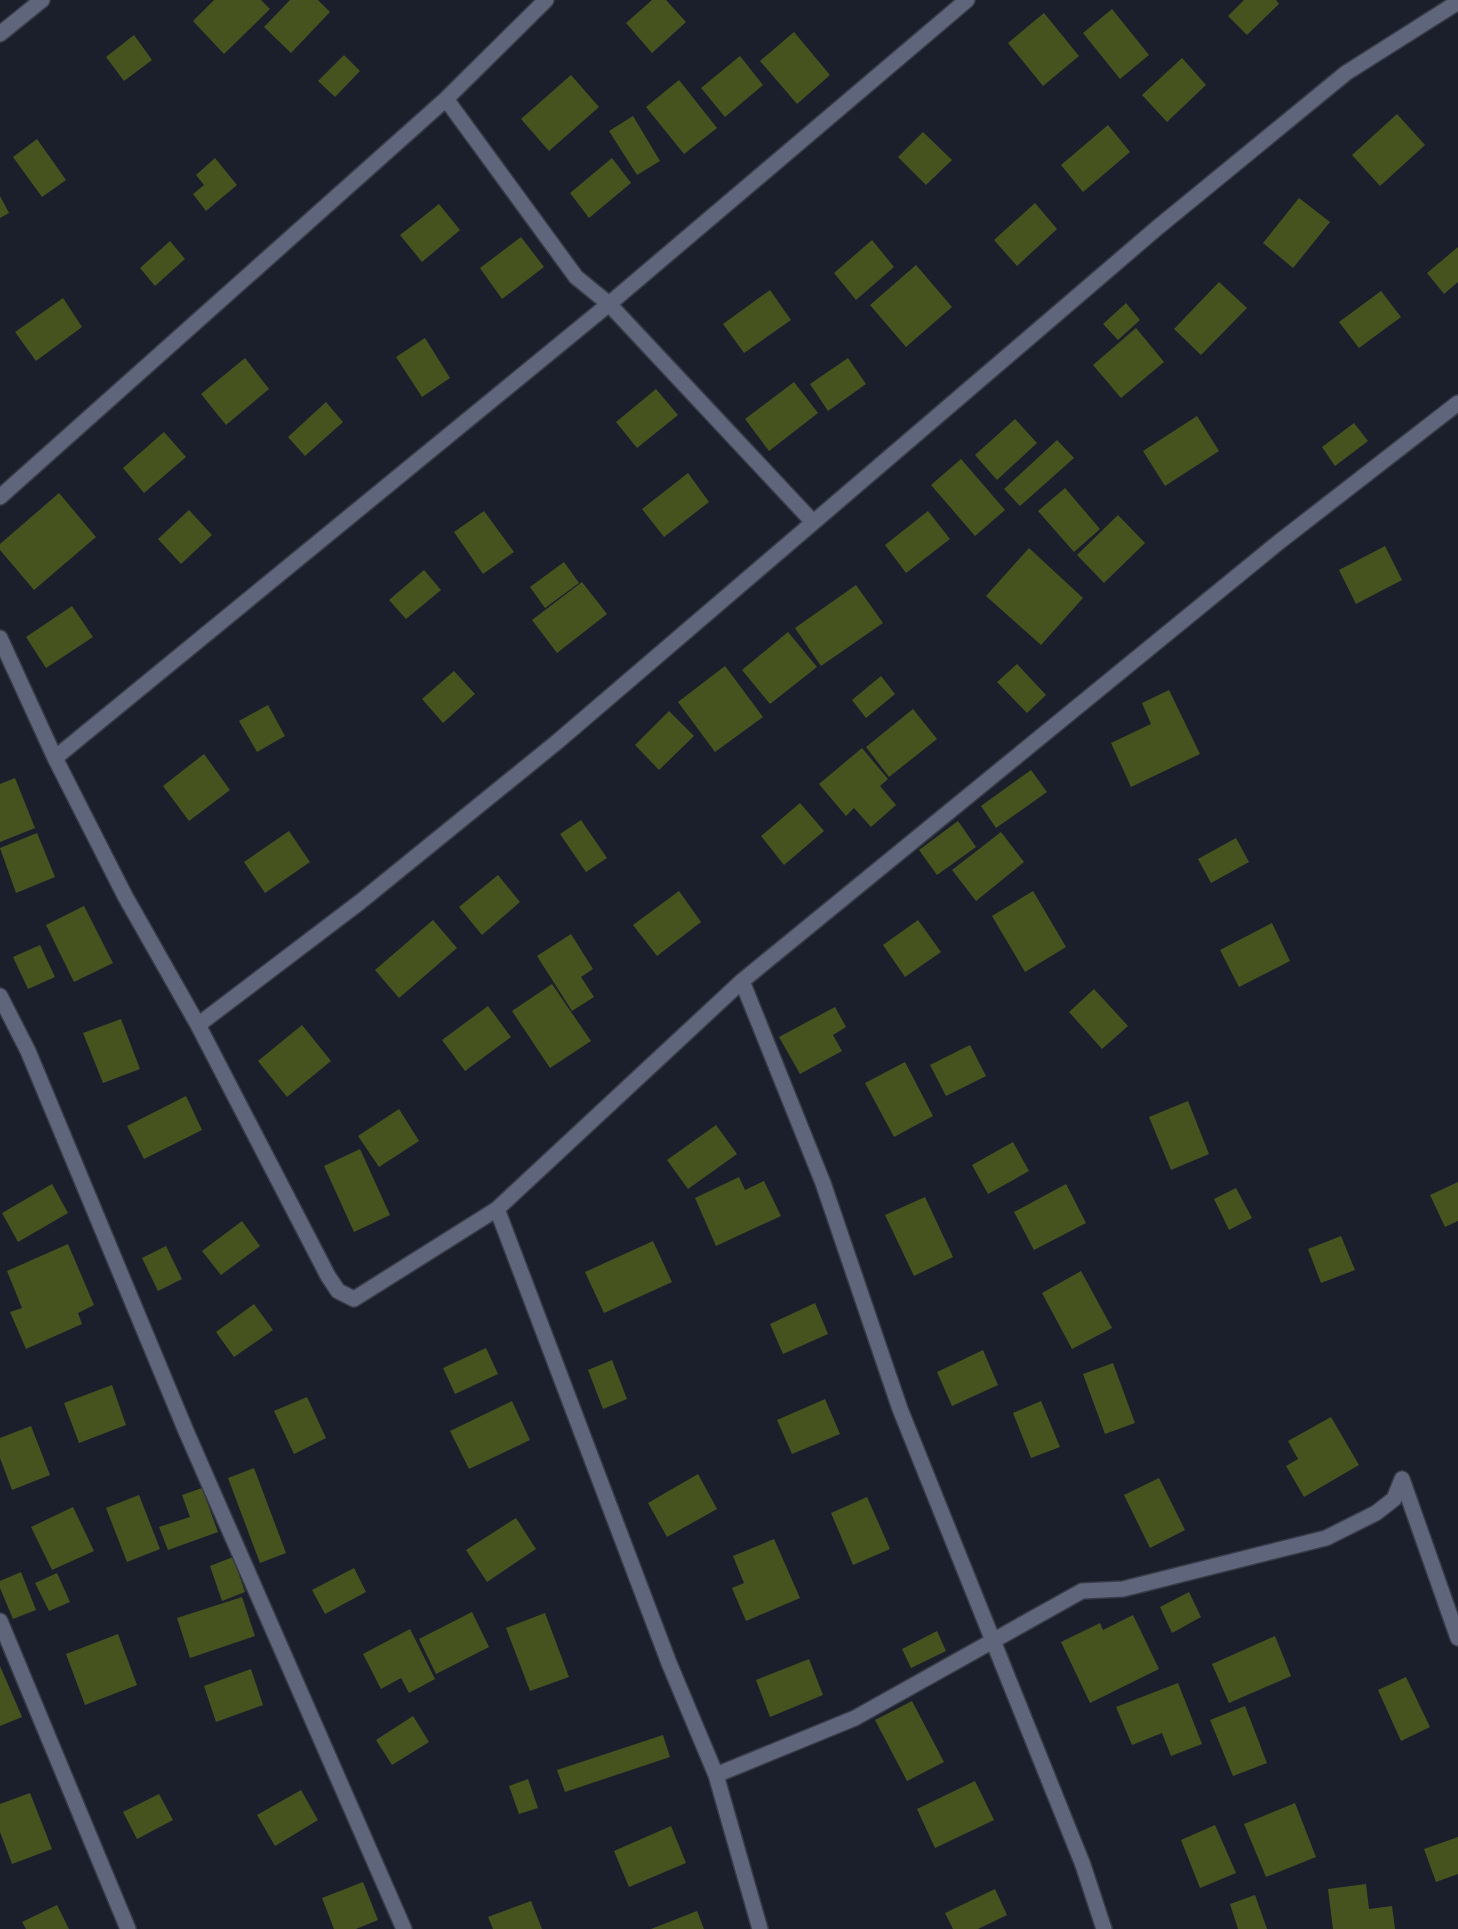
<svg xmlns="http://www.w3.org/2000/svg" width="1458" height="1929" font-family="Inter,sans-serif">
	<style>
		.building { fill: #46531f }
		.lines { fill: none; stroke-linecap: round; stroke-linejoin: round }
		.minor-casing { stroke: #383b47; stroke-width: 18 }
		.minor { stroke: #5f657b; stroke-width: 15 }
	</style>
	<rect width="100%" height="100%" fill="#1b1f2b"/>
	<path class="building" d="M214 0H261L270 9 224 54 193 21Z
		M290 0H318L330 12 291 53 264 27Z
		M652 0H666L686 22 652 53 626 23Z
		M1244 0H1276L1279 4 1247 35 1228 16Z
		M1112 9 1149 55 1120 79 1083 33Z
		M1044 13 1079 56 1043 86 1008 43Z
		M794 32 830 75 797 104 760 61Z
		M134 35 152 60 124 81 106 57Z
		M344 55 360 71 335 97 318 81Z
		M740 56 763 85 725 117 701 88Z
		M1182 58 1206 85 1167 122 1142 95Z
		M571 75 599 107 549 151 521 119Z
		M679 80 717 128 684 154 646 107Z
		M1397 114 1425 145 1380 186 1352 155Z
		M633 116 660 161 637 175 609 131Z
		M1108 125 1130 152 1083 192 1061 165Z
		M923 132 952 160 926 185 898 157Z
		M37 139 66 180 42 197 13 157Z
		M215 158 237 185 206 211 193 194 204 185 196 175Z
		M612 158 631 183 589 218 570 193Z
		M0 196 9 213 0 218Z
		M1299 198 1330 222 1293 268 1263 243Z
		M1035 203 1057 229 1017 266 994 240Z
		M439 204 460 230 422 262 400 235Z
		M521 237 544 267 502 299 480 268Z
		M872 240 894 267 856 300 834 273Z
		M170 241 185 259 155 286 140 268Z
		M1458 247V282L1444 294 1427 273Z
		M916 265 952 307 906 347 870 305Z
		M1219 282 1247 308 1201 355 1174 329Z
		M770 290 791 320 744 353 723 324Z
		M1381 291 1401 317 1359 348 1339 322Z
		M63 298 82 327 36 361 15 332Z
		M1126 303 1140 320 1118 340 1103 324Z
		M1136 328 1164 362 1121 398 1093 365Z
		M425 338 450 378 422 397 396 357Z
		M245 358 269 389 226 425 201 394Z
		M848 358 866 384 828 411 810 384Z
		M794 382 818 413 769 451 745 419Z
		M656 389 678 415 637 448 616 422Z
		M326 402 343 422 305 456 288 437Z
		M1197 416 1219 451 1165 486 1143 451Z
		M1015 419 1037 443 997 480 975 455Z
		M1354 423 1368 441 1335 466 1322 447Z
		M164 432 186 457 144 493 123 468Z
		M1057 440 1074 458 1020 506 1004 489Z
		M961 459 1005 510 975 536 931 485Z
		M688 473 709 502 664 537 642 509Z
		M1065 488 1100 529 1074 552 1038 511Z
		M59 493 96 537 34 590 0 550V544Z
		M189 510 212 535 181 564 158 539Z
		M484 511 514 552 483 574 454 532Z
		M928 511 950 539 906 573 885 545Z
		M1118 515 1145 543 1104 583 1077 555Z
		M1385 546 1402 580 1356 604 1339 570Z
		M1029 548 1083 598 1041 645 986 596Z
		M564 562 579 583 545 608 530 587Z
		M424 570 441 590 406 619 389 600Z
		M582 582 607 614 557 653 532 620Z
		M856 585 883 623 821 666 795 628Z
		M72 606 93 637 46 668 26 637Z
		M788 632 817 667 770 704 742 670Z
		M1017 664 1046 695 1027 713 997 682Z
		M725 666 763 717 715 752 678 702Z
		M454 671 475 694 443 723 422 699Z
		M881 676 895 694 866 718 852 700Z
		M1169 690 1200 754 1131 787 1111 743 1151 724 1142 703Z
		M268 705 285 736 257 752 239 721Z
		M913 709 937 739 889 777 866 747Z
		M669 711 694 736 659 770 635 745Z
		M862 748 888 779 880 786 896 805 871 827 854 808 846 816 819 784Z
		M204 754 230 790 189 821 163 786Z
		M1031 770 1047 792 996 828 981 806Z
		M15 778 35 828 0 842V784Z
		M800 803 824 831 784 865 761 836Z
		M581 820 607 858 586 872 560 834Z
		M958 821 976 847 937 875 919 850Z
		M289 831 310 862 265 893 244 862Z
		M1001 832 1024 862 976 901 952 870Z
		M37 833 55 877 16 893 0 848Z
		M1236 838 1249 862 1211 883 1198 859Z
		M498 875 520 902 482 935 459 907Z
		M679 891 701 922 657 956 633 925Z
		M1033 891 1066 947 1025 972 992 916Z
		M84 906 113 963 74 982 46 925Z
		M433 920 457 948 399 998 375 970Z
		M918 920 941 952 905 977 883 945Z
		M1272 923 1290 961 1239 987 1220 950Z
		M571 934 593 969 581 977 594 997 572 1011 537 956Z
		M40 945 55 977 28 989 13 957Z
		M552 984 591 1041 550 1068 512 1011Z
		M1094 989 1128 1026 1102 1049 1069 1012Z
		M488 1006 511 1037 465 1071 442 1040Z
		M835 1007 846 1027 833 1035 842 1051 800 1074 779 1037Z
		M121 1019 140 1069 103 1083 83 1033Z
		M302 1025 331 1061 287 1097 258 1061Z
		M970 1045 986 1076 946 1096 930 1065Z
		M905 1062 933 1116 894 1137 865 1083Z
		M186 1096 202 1130 144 1159 127 1126Z
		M1188 1101 1209 1154 1171 1170 1149 1117Z
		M399 1109 419 1141 379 1167 358 1136Z
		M716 1125 737 1154 688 1189 667 1160Z
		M1013 1142 1029 1171 988 1194 972 1165Z
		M360 1149 390 1215 354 1232 324 1166Z
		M739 1177 745 1190 764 1181 781 1216 716 1246 695 1198Z
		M1458 1182V1221L1445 1227 1430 1195Z
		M52 1184 68 1213 18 1242 2 1213Z
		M1066 1184 1086 1223 1034 1250 1014 1212Z
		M1236 1188 1252 1218 1229 1230 1214 1199Z
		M925 1197 953 1257 914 1276 885 1215Z
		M242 1221 260 1246 221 1275 202 1251Z
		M1341 1236 1355 1270 1321 1283 1308 1249Z
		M653 1241 672 1282 604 1313 585 1272Z
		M68 1244 94 1305 78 1313 82 1324 26 1349 10 1312 22 1308 7 1271Z
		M166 1246 182 1279 158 1291 142 1258Z
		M1081 1271 1112 1328 1072 1349 1042 1293Z
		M815 1303 828 1334 783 1354 770 1324Z
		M254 1304 273 1330 234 1357 216 1332Z
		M486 1348 498 1374 455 1394 443 1368Z
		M983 1350 998 1385 952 1406 937 1372Z
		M612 1360 627 1399 603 1409 588 1370Z
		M1113 1363 1135 1423 1105 1434 1083 1374Z
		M112 1385 126 1425 79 1443 64 1403Z
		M307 1397 326 1438 294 1454 274 1411Z
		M825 1399 840 1434 792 1454 777 1420Z
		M512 1401 530 1440 469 1469 450 1431Z
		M1041 1401 1060 1447 1031 1458 1013 1413Z
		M1331 1417 1359 1465 1304 1497 1286 1466 1298 1459 1288 1441Z
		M31 1426 50 1475 12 1490 0 1458V1438Z
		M254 1468 286 1553 260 1563 228 1478Z
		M698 1474 717 1509 667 1537 648 1503Z
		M1159 1478 1185 1530 1150 1548 1124 1495Z
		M202 1488 218 1532 168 1550 159 1527 190 1517 182 1495Z
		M139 1495 160 1549 127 1562 106 1508Z
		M867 1497 890 1549 853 1565 831 1513Z
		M73 1507 94 1551 52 1570 31 1527Z
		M516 1518 536 1549 487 1582 466 1550Z
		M774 1539 800 1598 746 1621 732 1588 744 1583 733 1556Z
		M233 1557 245 1592 222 1601 210 1566Z
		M354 1568 366 1592 325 1614 312 1590Z
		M21 1572 36 1610 13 1619 0 1588V1581Z
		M57 1573 70 1602 49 1611 35 1583Z
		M1189 1592 1201 1617 1172 1633 1160 1607Z
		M242 1597 255 1636 190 1658 177 1618Z
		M472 1612 489 1647 436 1674 419 1639Z
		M545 1613 569 1677 530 1691 506 1628Z
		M1133 1615 1159 1669 1090 1703 1061 1642 1100 1623 1103 1630Z
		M410 1629 435 1679 409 1693 401 1678 381 1689 363 1654Z
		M937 1631 946 1651 911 1668 902 1649Z
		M118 1634 137 1685 85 1705 66 1654Z
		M1275 1636 1291 1676 1229 1703 1212 1664Z
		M809 1659 823 1695 770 1717 756 1680Z
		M0 1666 22 1717 0 1726Z
		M251 1669 263 1705 216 1722 204 1686Z
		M1406 1677 1430 1727 1401 1741 1378 1690Z
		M1178 1683 1202 1744 1171 1756 1162 1733 1132 1745 1116 1707Z
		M912 1701 944 1762 907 1781 875 1720Z
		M1245 1706 1267 1763 1233 1776 1210 1720Z
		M413 1716 429 1742 392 1765 376 1740Z
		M663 1735 670 1757 565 1792 557 1770Z
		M528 1779 538 1808 519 1814 509 1786Z
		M975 1781 994 1820 935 1848 917 1809Z
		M301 1790 318 1820 275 1846 257 1815Z
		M30 1793 52 1849 12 1864 0 1832V1804Z
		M159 1794 173 1820 137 1839 123 1812Z
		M1295 1803 1316 1857 1266 1877 1244 1824Z
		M1215 1825 1236 1873 1200 1888 1181 1840Z
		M671 1826 686 1863 629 1887 614 1851Z
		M1458 1837V1874L1436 1882 1424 1849Z
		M363 1882 378 1920 356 1929H334L322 1898Z
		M1366 1884 1369 1909 1392 1906 1395 1929H1333L1328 1889Z
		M995 1889 1007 1915 978 1929H953L945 1913Z
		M1255 1895 1267 1929H1238L1230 1904Z
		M531 1901 542 1929H493L488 1917Z
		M57 1905 69 1929H26L22 1922Z
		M697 1911 704 1929H651Z"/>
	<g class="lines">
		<g class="minor-casing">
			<path id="minor" d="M0 34 42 0
				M446 99 576 277 609 304 812 521
				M0 497 446 99 546 0
				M0 638 55 758 125 896 198 1025 328 1276 338 1291 354 1299 497 1209 742 981 1279 542 1458 403
				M55 758 609 304 967 0
				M742 981 823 1183 900 1409 1083 1865 1104 1929
				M0 996 28 1051 186 1431 404 1929
				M198 1025 360 902 557 742 1157 228 1346 73 1458 2
				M497 1209 669 1663 716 1775 760 1929
				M1402 1479 1458 1638
				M0 1621 128 1929
				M716 1775 855 1718 1082 1591 1123 1589 1326 1538 1376 1513 1394 1499 1402 1479"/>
		</g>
		<use href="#minor" class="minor"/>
	</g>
</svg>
